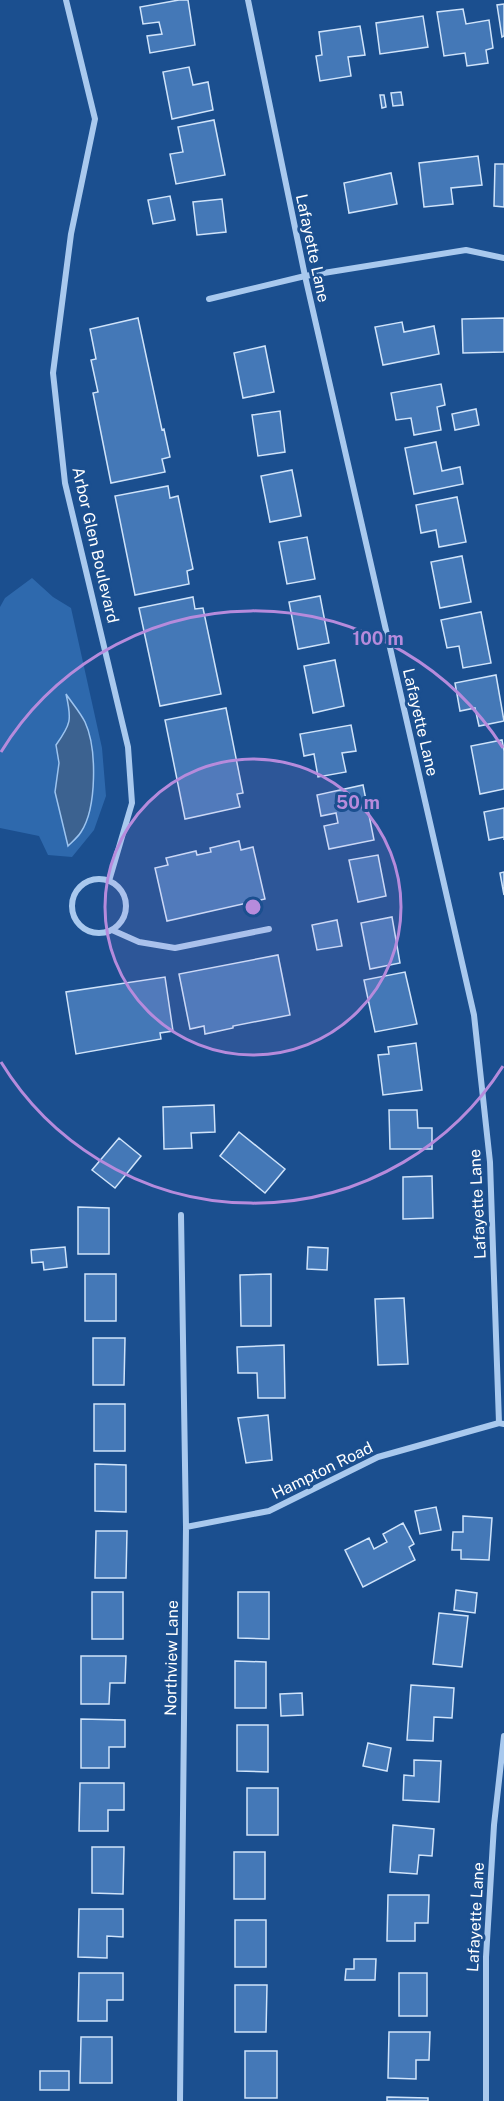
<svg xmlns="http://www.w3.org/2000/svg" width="504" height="2101" font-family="'Public Sans',sans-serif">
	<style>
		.green { fill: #2e69ad }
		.water { fill: #3c6290; stroke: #9cc4f0; stroke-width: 1.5 }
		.building { fill: #4478b7; stroke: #cfe3fa; stroke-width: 1.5 }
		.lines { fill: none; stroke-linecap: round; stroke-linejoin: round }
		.minor { stroke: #a9c9ee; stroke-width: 6 }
		.ring { fill: none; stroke: #b68bdc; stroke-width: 3 }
		.labels { text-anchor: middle; stroke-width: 6; stroke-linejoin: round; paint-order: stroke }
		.street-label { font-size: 16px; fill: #fff; stroke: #1b4f8f }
		.centre { fill: #b68bdc; stroke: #1b4f8f; stroke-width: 3 }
		.ring-label { font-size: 18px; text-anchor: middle; font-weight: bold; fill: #b68bdc; stroke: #1b4f8f; stroke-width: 6; stroke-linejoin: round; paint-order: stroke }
	</style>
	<rect width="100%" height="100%" fill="#1b4f8f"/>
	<path class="green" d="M32 578 53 597 71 608 102 748 106 796 94 830 72 857 48 855 39 836 0 828V607L5 598Z"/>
	<path class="water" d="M66 694C72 703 80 712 85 722 97 748 97 808 81 832 78 837 72 842 68 846L55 792 59 763 56 745C71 724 72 720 66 694Z"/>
	<path class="building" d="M179 0H188L195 45 150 53 147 36 162 34 159 22 143 24 140 7Z
		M504 4V36L502 37 497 5Z
		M463 9 466 24 489 20 493 48 486 50 488 63 467 66 465 53 444 56 437 12Z
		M423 16 428 47 380 54 376 23Z
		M360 26 365 55 348 57 351 76 320 81 316 56 322 55 319 32Z
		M189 67 193 85 208 82 213 110 172 119 163 72Z
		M401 92 403 105 393 106 391 93Z
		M380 95H384L386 107 382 108Z
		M214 120 225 175 176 184 170 154 183 152 178 127Z
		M478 156 482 185 451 188 453 204 424 207 419 163Z
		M495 164H504V207L494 206Z
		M391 173 397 204 349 213 344 183Z
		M170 196 175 220 153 224 148 200Z
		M222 199 226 232 197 235 193 202Z
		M138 318 162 430 164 429 170 457 162 459 165 472 111 483 93 393 98 392 91 360 96 359 90 329Z
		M504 318V352L463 353 462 319Z
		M402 322 404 332 434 326 439 354 383 365 375 327Z
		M265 346 274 392 243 398 234 353Z
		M441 384 445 405 437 407 441 430 414 435 411 418 396 420 391 393Z
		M476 409 479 425 455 430 452 414Z
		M280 411 285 452 258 456 252 415Z
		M436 442 442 471 460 467 463 484 414 494 405 448Z
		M292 470 301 516 270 522 261 476Z
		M168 486 170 498 178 496 193 569 187 571 189 584 135 595 115 496Z
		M457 497 466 542 439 547 436 530 421 533 416 505Z
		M307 537 315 579 287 584 279 542Z
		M462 556 471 602 440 608 431 562Z
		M320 596 329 643 298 649 289 602Z
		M193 597 195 609 203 608 221 694 160 706 139 608Z
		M481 612 491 663 463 668 459 646 447 648 441 620Z
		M335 660 344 706 313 713 304 666Z
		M496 675 504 721 479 726 475 708 460 711 455 683Z
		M226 708 243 793 237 794 240 807 185 819 165 720Z
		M351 725 356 751 342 753 346 772 318 777 314 754 304 756 300 734Z
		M502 740 504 751V789L480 794 471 746Z
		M363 785 374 840 329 849 324 826 338 823 336 813 321 816 317 795Z
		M504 808V840V837L489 840 484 812Z
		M239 841 241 850 253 847 265 899 167 921 155 868 168 865 166 858 196 851 197 855 211 852 210 848Z
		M378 855 386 896 358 902 349 860Z
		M504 872V895L500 873Z
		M392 917 400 963 370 969 361 923Z
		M337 920 342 946 317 950 312 925Z
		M278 955 290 1015 233 1026V1028L205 1034 204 1026 190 1029 179 974Z
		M405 972 417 1024 375 1032 364 980Z
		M165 977 173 1031 160 1033 161 1039 76 1054 66 992Z
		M416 1043 422 1090 383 1095 378 1055 389 1054 388 1047Z
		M214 1105 215 1132 191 1133 192 1148 164 1149 163 1107Z
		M389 1110H417L418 1128H432V1149H390Z
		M239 1132 285 1169 265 1193 220 1156Z
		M119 1138 141 1156 115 1188 92 1170Z
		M432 1176 433 1218 403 1219V1177Z
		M78 1207 109 1208V1254H78Z
		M65 1247 67 1267 44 1270 43 1262 32 1263 31 1250Z
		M308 1247 328 1248 327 1270 307 1269Z
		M85 1274H116V1321H85Z
		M271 1274V1326H241L240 1275Z
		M404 1298 408 1364 378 1365 375 1299Z
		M93 1338H125L124 1385H93Z
		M284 1345 285 1398H258L257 1373H238L237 1347Z
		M94 1404H125V1451H94Z
		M268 1415 272 1460 246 1463 238 1418Z
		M95 1464 126 1465V1512L95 1511Z
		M436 1507 441 1530 420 1534 415 1511Z
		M463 1516 492 1518 489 1560 461 1559V1550H452L453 1532H463Z
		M403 1523 414 1544 409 1547 415 1560 363 1587 345 1550 369 1538 374 1549 387 1542 383 1534Z
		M96 1531H127L126 1578H95Z
		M456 1590 477 1593 475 1613 454 1610Z
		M92 1592H123V1639H92Z
		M238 1592H269V1639L238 1638Z
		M439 1613 468 1616 462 1667 433 1664Z
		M81 1656H126L125 1683H110L109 1704H81Z
		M235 1661 266 1662V1708H235Z
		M411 1685 454 1688 452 1718 434 1717 433 1741 407 1740Z
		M302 1693 303 1715 281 1716 280 1694Z
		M81 1719 125 1720V1747H109V1768H81Z
		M237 1725H268V1772L237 1771Z
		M368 1743 391 1748 387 1771 363 1766Z
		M414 1760 441 1761 439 1802 403 1800 404 1775 414 1776Z
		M80 1783H124V1810H108V1831H79Z
		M247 1788H278V1835H247Z
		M393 1825 434 1829 432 1856 419 1855 417 1874 390 1872Z
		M92 1847H124L123 1894 92 1893Z
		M234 1852H265V1899H234Z
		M388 1895H429L428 1923H415V1941H387Z
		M79 1909H123V1937L107 1936V1958L78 1957Z
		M235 1920H266V1967H235Z
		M354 1959H376L375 1980H345L346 1969H354Z
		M79 1973H123V2000H107V2021H78Z
		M399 1973H427V2016H399Z
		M235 1985H267L266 2032H235Z
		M389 2032H430L429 2060H416V2079L388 2078Z
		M81 2037H112V2083H80Z
		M245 2051H277V2098H245Z
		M40 2071H69V2090H40Z
		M387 2097 428 2098V2101H387Z"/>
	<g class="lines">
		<path class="minor" d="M66 0 95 119 71 234 53 373 65 483 128 747 132 803 109 881
			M248 0 305 276 474 1015 490 1162 499 1423
			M209 299 305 276 466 250 504 258
			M72 906a27 27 0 1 1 54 0a27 27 0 1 1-54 0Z
			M112 930 139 942 175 948 269 929
			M186 1527 269 1511 378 1457 499 1423 504 1424
			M180 2101 186 1527 181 1215
			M486 2101V1957L494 1825 504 1736"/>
	</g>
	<circle cx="253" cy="907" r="148" fill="#b68bdc" fill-opacity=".12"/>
	<g class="ring">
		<circle cx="253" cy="907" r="148"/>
		<path d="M503 1066A296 296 0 0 1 1 1062M1 752A296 296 0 0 1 503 748"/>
	</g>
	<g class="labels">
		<g class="street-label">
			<text transform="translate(313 248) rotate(78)" y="6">Lafayette Lane</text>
			<text transform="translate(96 545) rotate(77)" y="6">Arbor Glen Boulevard</text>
			<text transform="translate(421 722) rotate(77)" y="6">Lafayette Lane</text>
			<text transform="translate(477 1204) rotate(-93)" y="6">Lafayette Lane</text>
			<text transform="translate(322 1470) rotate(-26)" y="6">Hampton Road</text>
			<text transform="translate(171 1658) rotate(-89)" y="6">Northview Lane</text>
			<text transform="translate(475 1917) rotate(-87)" y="6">Lafayette Lane</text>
		</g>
	</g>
	<circle cx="253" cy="907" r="9" class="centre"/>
	<g class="ring-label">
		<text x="378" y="645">100 m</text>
		<text x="358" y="809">50 m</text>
	</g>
</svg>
